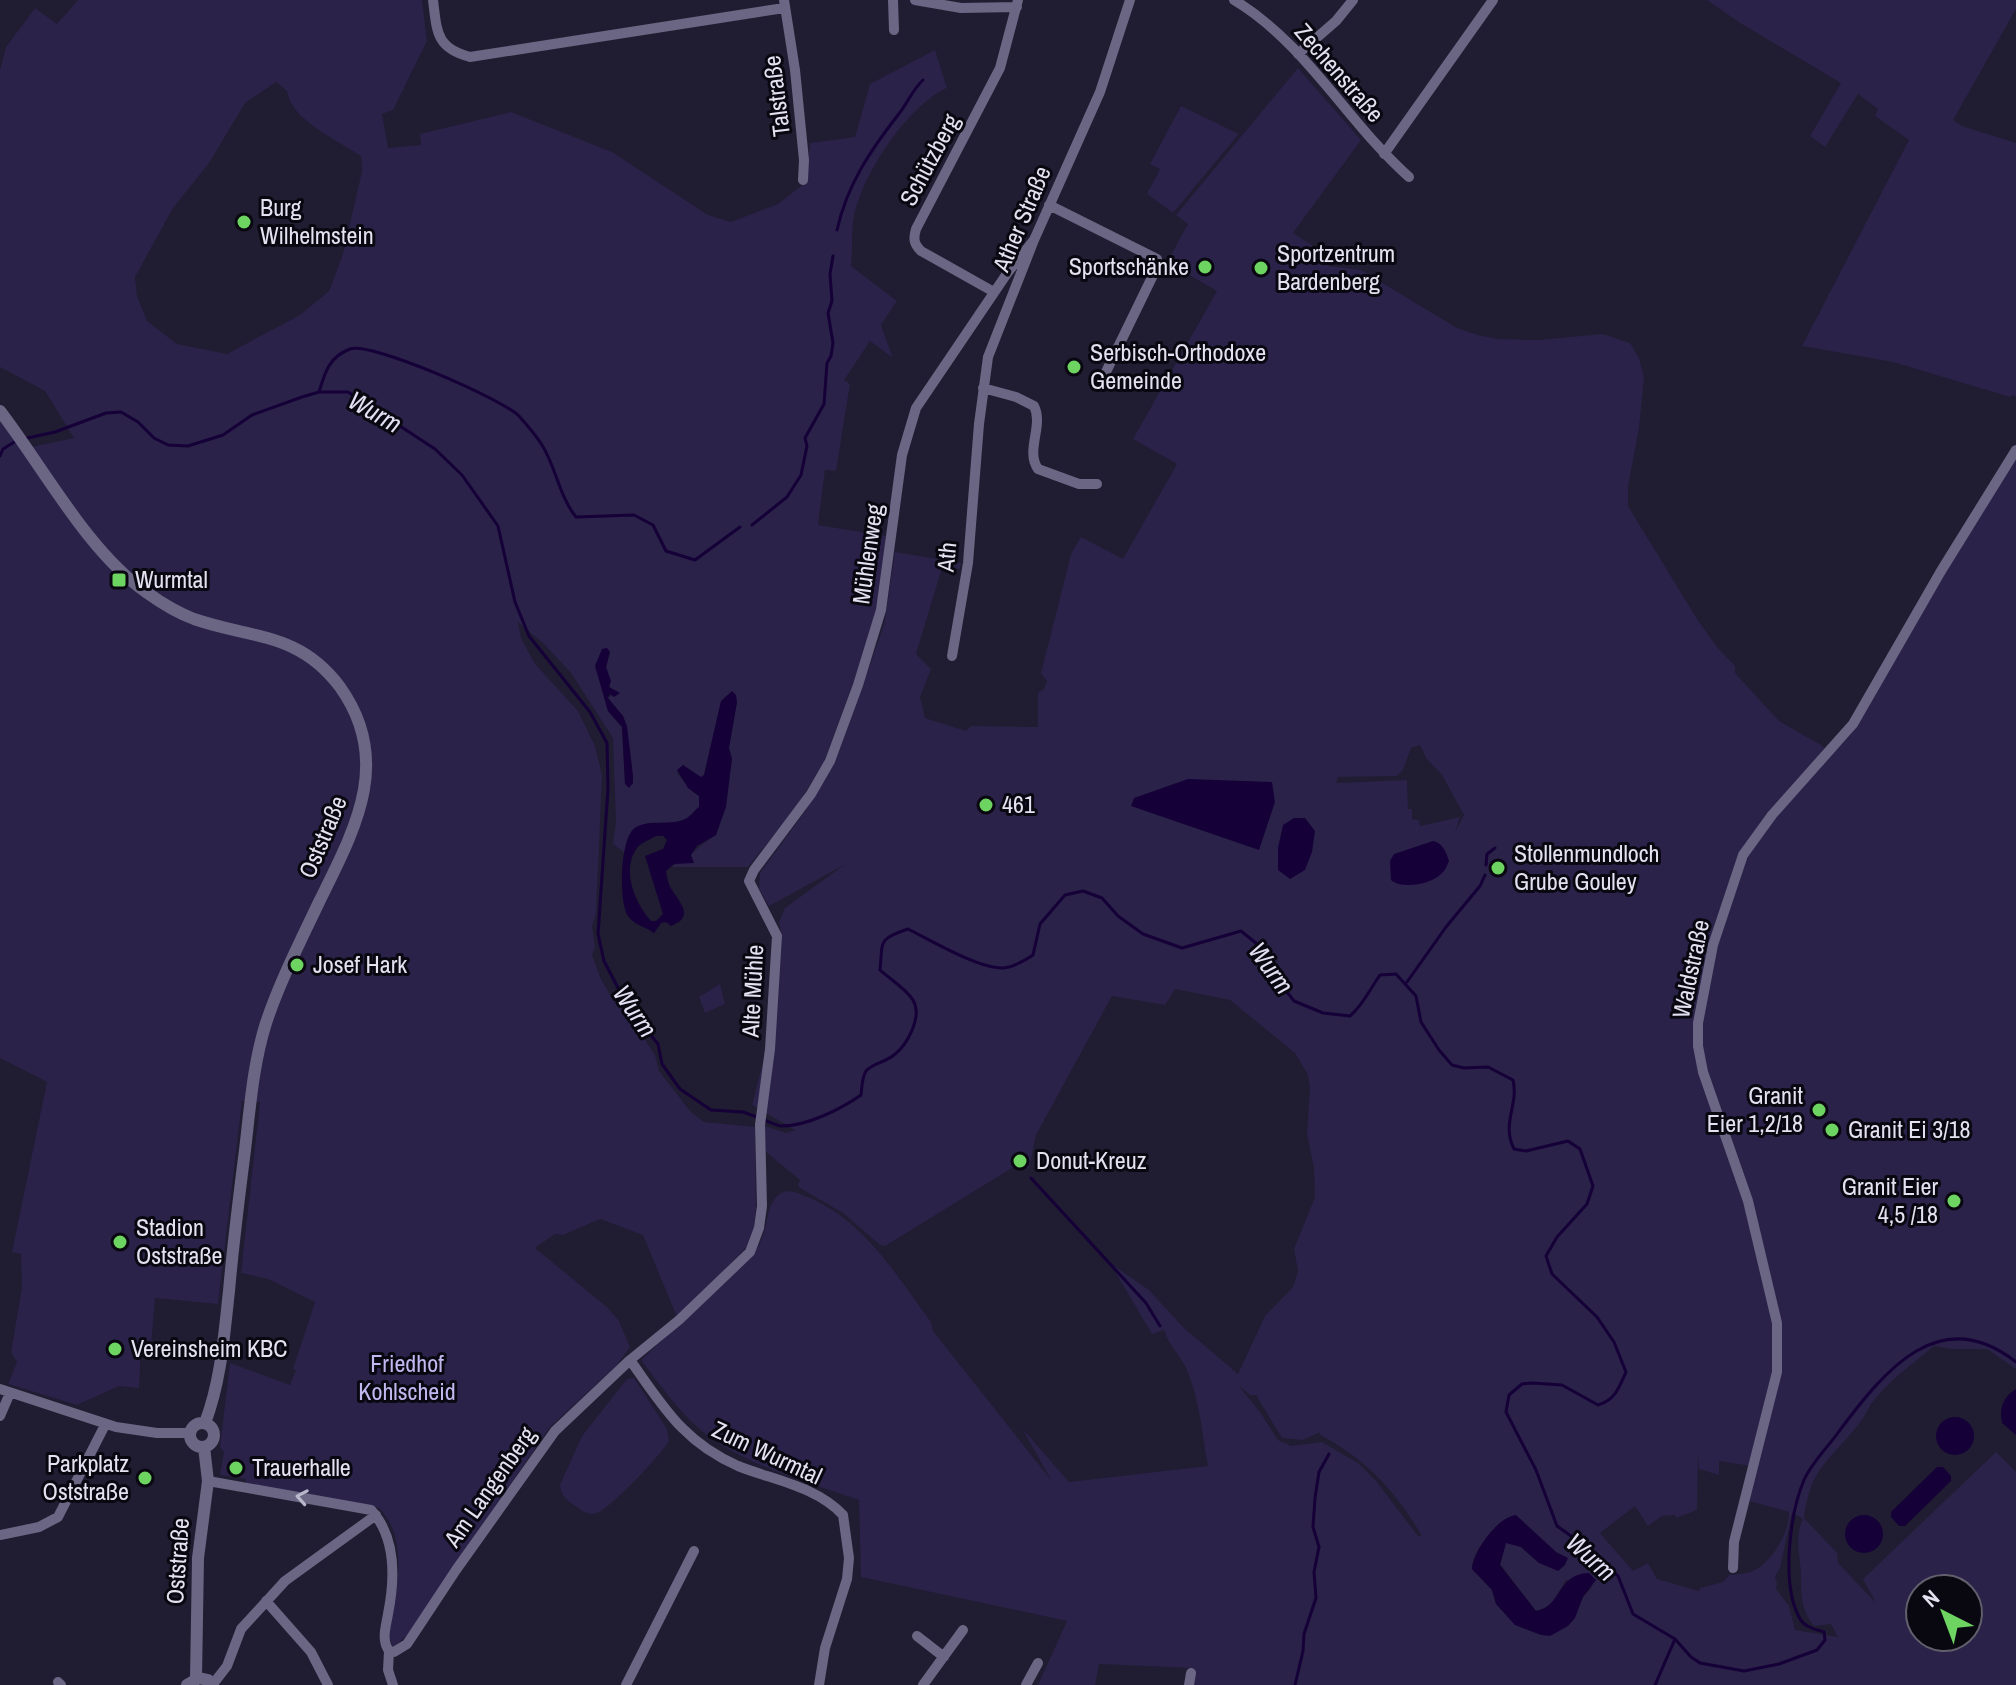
<svg xmlns="http://www.w3.org/2000/svg" width="2016" height="1685" font-family="'Archivo Narrow',sans-serif">
	<style>
		.green { fill: #2a2248; fill-rule: evenodd }
		.water { fill: #150038; fill-rule: evenodd }
		.lines { fill: none; stroke-linecap: round; stroke-linejoin: round }
		.stream { stroke: #150038; stroke-width: 3 }
		.minor { stroke: #6a6683; stroke-width: 10 }
		.tertiary { stroke: #6a6683; stroke-width: 12 }
		.oneway { stroke: #b9b7ca }
		.poi-dot { fill: #6dd361; stroke: #090811; stroke-width: 3 }
		.labels { text-anchor: middle; stroke-width: 6; stroke-linejoin: round; paint-order: stroke }
		.street-label { font-size: 24px; fill: #e4e2f1; stroke: #090811 }
		.poi-label { font-size: 24px; fill: #e4e2f1; stroke: #090811; text-anchor: start }
		.park-label { font-size: 24px; fill: #c1b8f0; stroke: #090811 }
		.water-label { font-size: 26px; font-style: italic; fill: #e3e0f4; stroke: #090811 }
	</style>
	<rect width="100%" height="100%" fill="#201c31"/>
	<path class="green" d="M78 0H422L427 41 393 110 382 114 388 148 421 145 420 134 511 112 612 152 708 215 731 222 778 204 801 186 805 185 810 143 855 137 870 84 935 50 947 88C907 106 863 174 854 216 851 232 853 250 851 266L897 301 881 325 893 358 870 341 844 380 850 384 836 471 825 470 818 525 886 536 878 610 872 632 824 762 796 808 748 867H671C688 859 699 845 716 835L732 759 729 748 737 702H721L704 775 701 778 683 765 677 773 693 792 699 796V807C695 810 689 818 684 820 660 829 653 816 628 836L625 853 613 844 616 823 613 738 571 673 545 645 518 622 521 638 535 664 578 711 595 746 602 775 596 914 592 926 595 947 592 955 601 979 612 998 630 1017 655 1055 659 1071 690 1111 704 1122 755 1127 756 1209 754 1229 746 1248 677 1317 643 1235 600 1219 563 1235 555 1234 535 1248 607 1307 619 1321 630 1347 617 1365 550 1427 407 1635 393 1648 389 1635C395 1595 411 1541 379 1508L257 1486 246 1483V1479L220 1475 224 1452 220 1447 221 1438 230 1363 290 1385 296 1370 293 1369 315 1302 268 1279 241 1273 260 1102 242 1101 218 1304 155 1298 151 1348 141 1347 139 1388 119 1386 77 1405 8 1384 17 1362 11 1352 22 1287 21 1254 12 1252 47 1082 0 1058V418L22 449 74 438 45 391 0 367V70L6 47 35 8 57 24ZM276 82 287 91C291 120 337 140 361 156L362 171 343 254 329 291 300 315 227 354 177 344 147 321 137 296 135 277 173 208 209 163 245 103ZM610 653 606 667 612 695 608 698 616 709 630 749 633 783H625L622 727 608 711 596 666Z
		M1707 0H2016V9L1953 120 1962 126 2016 143V397L2013 395 2010 397 1893 362 1802 346 1909 140 1875 116 1878 109 1858 94 1825 147 1810 136 1841 83 1740 23Z
		M1298 68 1361 140 1293 233 1321 251 1328 266 1361 270 1457 328 1478 335 1498 339 1537 340 1603 334 1630 343 1639 358 1644 378 1639 428 1628 487V506L1697 619 1717 647 1735 666V673L1779 721 1821 745 1831 755 1850 736 1988 498 2016 456V1369L1987 1349H1952L1934 1346C1914 1363 1892 1378 1875 1399 1868 1407 1865 1417 1858 1425 1829 1462 1811 1466 1804 1518L1837 1553 1838 1563 1876 1603 1863 1579 1996 1452 2016 1472V1685H1191L1192 1668 1099 1664 1095 1685H1038L1067 1621 861 1577 859 1500C812 1484 762 1470 720 1444 688 1425 665 1391 643 1363L642 1359 754 1254C757 1247 762 1240 764 1232 769 1218 767 1202 781 1193 789 1189 797 1193 805 1196 862 1217 897 1276 931 1322L933 1331 1051 1480 1022 1428 1069 1482 1208 1466C1202 1436 1200 1401 1188 1373 1182 1356 1169 1347 1164 1330L1152 1334 1110 1263 1149 1290 1184 1328 1238 1374 1265 1316 1293 1287 1298 1271 1294 1249 1315 1197 1314 1168 1307 1134 1310 1088 1308 1075 1295 1053 1230 1000 1175 989 1165 1005 1112 996 1036 1135 1029 1168H1012L885 1246 880 1245 843 1213 800 1188 798 1185 800 1180 766 1152 762 1125 786 1133 795 1130 752 1105 775 1015 782 938 779 922 785 908 844 865 769 906 759 889 760 873 806 810 839 751 884 625 895 552 961 563 960 569 942 568 916 654 931 669 920 697 925 718 966 731 971 726 1038 727V693L1044 689 1047 681 1041 673 1071 554 1081 537 1123 559 1177 464 1133 439 1217 291 1167 262 1188 224 1176 215ZM1420 745 1426 758 1442 775 1464 815 1455 832 1460 817 1420 826 1419 820 1412 819V809H1408L1407 780 1336 783 1338 777 1397 776 1403 770 1411 748ZM1775 1322 1779 1372 1746 1500 1789 1512C1789 1531 1777 1553 1760 1567 1751 1574 1739 1574 1729 1575L1723 1582 1700 1588 1699 1591 1657 1579 1648 1563 1633 1571 1600 1533 1635 1506 1648 1526 1662 1516 1675 1515 1676 1518 1697 1510 1698 1456 1699 1469 1719 1475V1461L1751 1466 1776 1374ZM1238 1385 1250 1395H1256L1282 1438 1303 1440 1320 1432V1435C1365 1458 1396 1492 1422 1536H1418L1376 1481 1358 1463 1322 1442 1291 1446 1278 1440 1260 1412ZM1792 1513 1803 1519C1796 1533 1798 1548 1800 1563 1803 1586 1797 1606 1814 1626L1831 1624 1838 1637 1795 1630 1789 1606 1776 1589 1777 1582 1775 1577 1780 1568ZM1516 1516 1556 1552 1539 1563 1521 1547 1506 1542 1500 1564 1536 1611 1550 1606 1566 1580 1592 1587 1583 1597 1568 1626 1495 1601 1492 1590 1472 1569C1473 1545 1497 1528 1516 1516ZM1920 1589H1968V1637H1920Z
		M1181 106 1239 134 1173 213 1147 194 1160 169 1150 164Z
		M720 984 725 1004 705 1013 699 997Z
		M634 1378 667 1429 669 1441C661 1455 611 1508 597 1513 587 1516 581 1510 574 1505 566 1500 561 1495 560 1485L582 1436 627 1379Z"/>
	<path class="water" d="M607 648 610 652 606 667 611 681 609 687 620 693 614 697 610 694 608 698 623 716 627 726 633 776V783L629 788 625 784 622 727 608 711 595 666 602 649Z
		M732 691 736 695 737 702 729 748 732 759 726 807 716 835 697 846 691 855 694 863 674 864 666 871C667 877 668 884 672 890 680 903 695 917 671 926L666 922 661 923 654 933C646 927 634 925 628 916 618 902 620 835 636 827 651 819 670 826 685 819 690 817 695 810 699 807V796L688 788 677 770 683 765 701 777 704 775 721 701ZM656 836H663L667 840 663 849 645 856 663 914 656 921H651C636 904 622 873 635 851 639 843 649 840 656 836Z
		M1188 779 1272 782 1275 802 1259 850 1131 806 1134 798Z
		M1294 818H1305L1315 831 1312 852 1305 870 1290 879 1278 870V848L1283 825Z
		M1433 841C1443 843 1446 852 1449 861 1447 865 1446 870 1442 873 1432 884 1403 890 1391 880L1390 861 1394 854Z
		M2016 1389V1435L2002 1423C1999 1408 2003 1397 2016 1389Z
		M1936 1436a19 19 0 1 1 38 0a19 19 0 1 1-38 0Z
		M1937 1467H1943L1951 1476V1481L1905 1526H1899L1891 1517V1512Z
		M1516 1515 1556 1552 1568 1558 1565 1565 1558 1571 1539 1563 1521 1547 1506 1543 1500 1565 1536 1611C1563 1606 1556 1574 1589 1573L1596 1580 1583 1597 1575 1618 1568 1626 1550 1636 1541 1635 1515 1625 1496 1604 1492 1590 1472 1569C1473 1552 1497 1517 1516 1515Z
		M1845 1534a19 19 0 1 1 38 0a19 19 0 1 1-38 0Z"/>
	<g class="lines">
		<path class="stream" d="M837 230C847 185 870 151 898 115 908 103 912 90 923 80
			M319 392C325 372 329 357 350 349 370 341 502 399 519 416 527 425 536 435 542 445 556 467 559 496 576 517L634 515 653 525 666 551 695 560 740 527
			M23 439 55 432 106 413 121 412 138 422 154 438 168 445 188 446 223 435 252 415 302 397 319 392H348L435 449 462 475 498 526 515 602 529 636 590 712 607 743 608 789 598 934 604 961 628 1007 658 1044 662 1064 680 1089 711 1110 743 1112 757 1117
			M0 456 3 449 16 441
			M752 525 787 497 801 475 807 446 805 438 824 404 827 363 831 356 833 343 828 313 832 301 830 274 833 256
			M1486 865 1487 854 1495 848
			M1407 982 1446 927 1480 886 1485 875
			M764 1120C769 1122 777 1126 782 1126 807 1126 841 1109 861 1095 862 1087 862 1077 866 1071 873 1063 886 1062 894 1055 907 1045 923 1017 913 1000 906 989 890 979 880 970 883 942 877 939 908 929 930 940 979 969 1003 968 1014 967 1024 961 1033 955L1040 924 1065 895 1083 891 1102 898 1118 916 1143 934 1182 948 1241 931 1262 948 1276 978 1294 1001 1323 1013 1350 1016C1363 1005 1370 989 1380 975L1396 974 1416 996 1421 1022 1439 1050 1452 1065 1464 1068 1488 1067 1513 1080C1519 1105 1501 1123 1514 1149L1526 1151 1568 1141 1580 1149 1593 1186 1587 1204 1557 1237 1546 1256 1552 1274 1597 1317 1614 1342 1626 1372C1619 1388 1615 1400 1598 1405L1562 1385 1532 1383 1522 1384 1509 1395 1506 1412 1536 1470 1557 1526 1585 1546 1618 1576 1633 1614 1675 1639 1691 1657 1700 1663 1744 1671 1779 1664 1817 1650 1825 1640 1824 1632C1814 1629 1804 1627 1799 1617 1781 1583 1790 1513 1804 1480 1812 1462 1829 1446 1840 1430 1885 1370 1940 1302 2016 1362
			M1031 1178 1146 1303 1160 1326
			M1295 1685 1303 1651 1304 1634 1316 1598 1314 1572 1319 1547 1313 1527 1315 1498 1319 1472 1329 1454
			M1655 1685 1675 1639"/>
		<path class="minor" d="M433 0C437 32 436 48 470 57L784 8
			M784 0 795 70 804 160 803 180
			M893 0 894 30
			M915 0 961 8 1017 7
			M1234 0C1306 43 1347 122 1409 177
			M1298 54 1336 21 1353 0
			M1384 154 1493 0
			M1049 205 1157 259V267L1104 376
			M994 292 921 251C914 244 913 239 916 229L1000 68 1018 0
			M983 388 1016 397 1034 406C1044 425 1025 451 1038 469L1079 484H1097
			M952 656 968 563 979 424 988 357 1034 240 1100 92 1130 0
			M630 1360C663 1406 683 1442 738 1466 773 1480 816 1486 843 1515L849 1558 847 1579 825 1648 819 1685
			M0 1389 116 1427 157 1433H190
			M0 1416 10 1393
			M208 1481 371 1510C397 1538 395 1579 388 1614 386 1627 381 1639 389 1651L394 1652 407 1644 417 1629 456 1570 555 1431 630 1360 679 1320 750 1252 759 1228 762 1206 760 1125 770 1049 777 936 749 881 754 870 811 794 830 761 858 685 881 610 902 455 916 408 1008 272 1034 240
			M0 1535 39 1527 58 1517 105 1425
			M1733 1568 1734 1542 1777 1372V1323L1748 1201 1703 1072 1698 1046V1023L1713 945 1743 855 1772 815 1853 724 1941 571 2016 450
			M266 1601 311 1652 328 1685
			M917 1636 944 1657
			M389 1651 388 1670 393 1685
			M58 1682 61 1685
			M213 1684 227 1666 241 1629 285 1581 376 1515
			M626 1685 694 1551
			M923 1685 963 1630
			M1026 1685 1038 1663
			M1189 1685 1191 1673"/>
		<path class="tertiary" d="M0 411C43 467 88 552 146 592 160 602 178 613 194 619 252 639 299 632 340 687 393 761 355 829 320 900 301 940 280 981 266 1023 253 1064 250 1108 245 1150 239 1197 233 1244 229 1291 224 1336 221 1381 205 1423
			M190 1435a12 12 0 1 1 24 0a12 12 0 1 1-24 0Z
			M196 1678 198 1558 208 1481 204 1447
			M187 1685 199 1678 208 1680 213 1685"/>
	</g>
	<defs><path id="oneway-chevron" d="M-2-3.5L2.5 0L-2 3.5" fill="none" stroke-width="1.6" stroke-linecap="round" stroke-linejoin="round" transform="scale(2)"/></defs>
	<use class="oneway" href="#oneway-chevron" transform="translate(302 1497) rotate(-170)"/>
	<g class="poi-dot">
		<circle cx="244" cy="222" r="8"/>
		<circle cx="1205" cy="267" r="8"/>
		<circle cx="1261" cy="268" r="8"/>
		<circle cx="1074" cy="367" r="8"/>
		<rect x="111" y="572" width="16" height="16" rx="4"/>
		<circle cx="986" cy="805" r="8"/>
		<circle cx="1498" cy="868" r="8"/>
		<circle cx="297" cy="965" r="8"/>
		<circle cx="1819" cy="1110" r="8"/>
		<circle cx="1832" cy="1130" r="8"/>
		<circle cx="1020" cy="1161" r="8"/>
		<circle cx="1954" cy="1201" r="8"/>
		<circle cx="120" cy="1242" r="8"/>
		<circle cx="115" cy="1349" r="8"/>
		<circle cx="236" cy="1468" r="8"/>
		<circle cx="145" cy="1478" r="8"/>
	</g>
	<g class="labels">
		<g class="street-label">
			<text transform="translate(1339 73) rotate(49)" y="8">Zechenstraße</text>
			<text transform="translate(777 96) rotate(-97)" y="8">Talstraße</text>
			<text transform="translate(930 160) rotate(-62)" y="8">Schützberg</text>
			<text transform="translate(1022 219) rotate(-67)" y="8">Ather Straße</text>
			<text transform="translate(868 554) rotate(-82)" y="8">Mühlenweg</text>
			<text transform="translate(947 557) rotate(-84)" y="8">Ath</text>
			<text transform="translate(323 837) rotate(-67)" y="8">Oststraße</text>
			<text transform="translate(1691 969) rotate(-78)" y="8">Waldstraße</text>
			<text transform="translate(753 991) rotate(-87)" y="8">Alte Mühle</text>
			<text transform="translate(767 1453) rotate(25)" y="8">Zum Wurmtal</text>
			<text transform="translate(490 1487) rotate(-55)" y="8">Am Langenberg</text>
			<text transform="translate(178 1561) rotate(-86)" y="8">Oststraße</text>
		</g>
		<g class="poi-label">
			<text x="260" y="216">Burg<tspan x="260" dy="28">Wilhelmstein</tspan></text>
			<text x="1277" y="262">Sportzentrum<tspan x="1277" dy="28">Bardenberg</tspan></text>
			<text x="1189" y="275" text-anchor="end">Sportschänke</text>
			<text x="1090" y="361">Serbisch-Orthodoxe<tspan x="1090" dy="28">Gemeinde</tspan></text>
			<text x="135" y="588">Wurmtal</text>
			<text x="1002" y="813">461</text>
			<text x="1514" y="862">Stollenmundloch<tspan x="1514" dy="28">Grube Gouley</tspan></text>
			<text x="313" y="973">Josef Hark</text>
			<text x="1803" y="1104" text-anchor="end">Granit<tspan x="1803" dy="28">Eier 1,2/18</tspan></text>
			<text x="1848" y="1138">Granit Ei 3/18</text>
			<text x="1036" y="1169">Donut-Kreuz</text>
			<text x="1938" y="1195" text-anchor="end">Granit Eier<tspan x="1938" dy="28">4,5 /18</tspan></text>
			<text x="136" y="1236">Stadion<tspan x="136" dy="28">Oststraße</tspan></text>
			<text x="131" y="1357">Vereinsheim KBC</text>
			<text x="129" y="1472" text-anchor="end">Parkplatz<tspan x="129" dy="28">Oststraße</tspan></text>
			<text x="252" y="1476">Trauerhalle</text>
		</g>
		<g class="park-label">
			<text x="407" y="1372">Friedhof<tspan x="407" dy="28">Kohlscheid</tspan></text>
		</g>
		<g class="water-label">
			<text transform="translate(375 412) rotate(30)" y="9">Wurm</text>
			<text transform="translate(1271 968) rotate(54)" y="9">Wurm</text>
			<text transform="translate(635 1011) rotate(56)" y="9">Wurm</text>
			<text transform="translate(1591 1557) rotate(42)" y="9">Wurm</text>
		</g>
	</g>
	<g transform="translate(1944 1613) rotate(318)"><circle r="38" fill="#090811" stroke="#615f6b" stroke-width="2"/>
	<path d="M0-6L14 30L0 20L-14 30Z" fill="#6dd361"/>
	<text y="-12" font-size="22" font-weight="bold" text-anchor="middle" fill="#e4e2f1">N</text>
	</g>
</svg>
